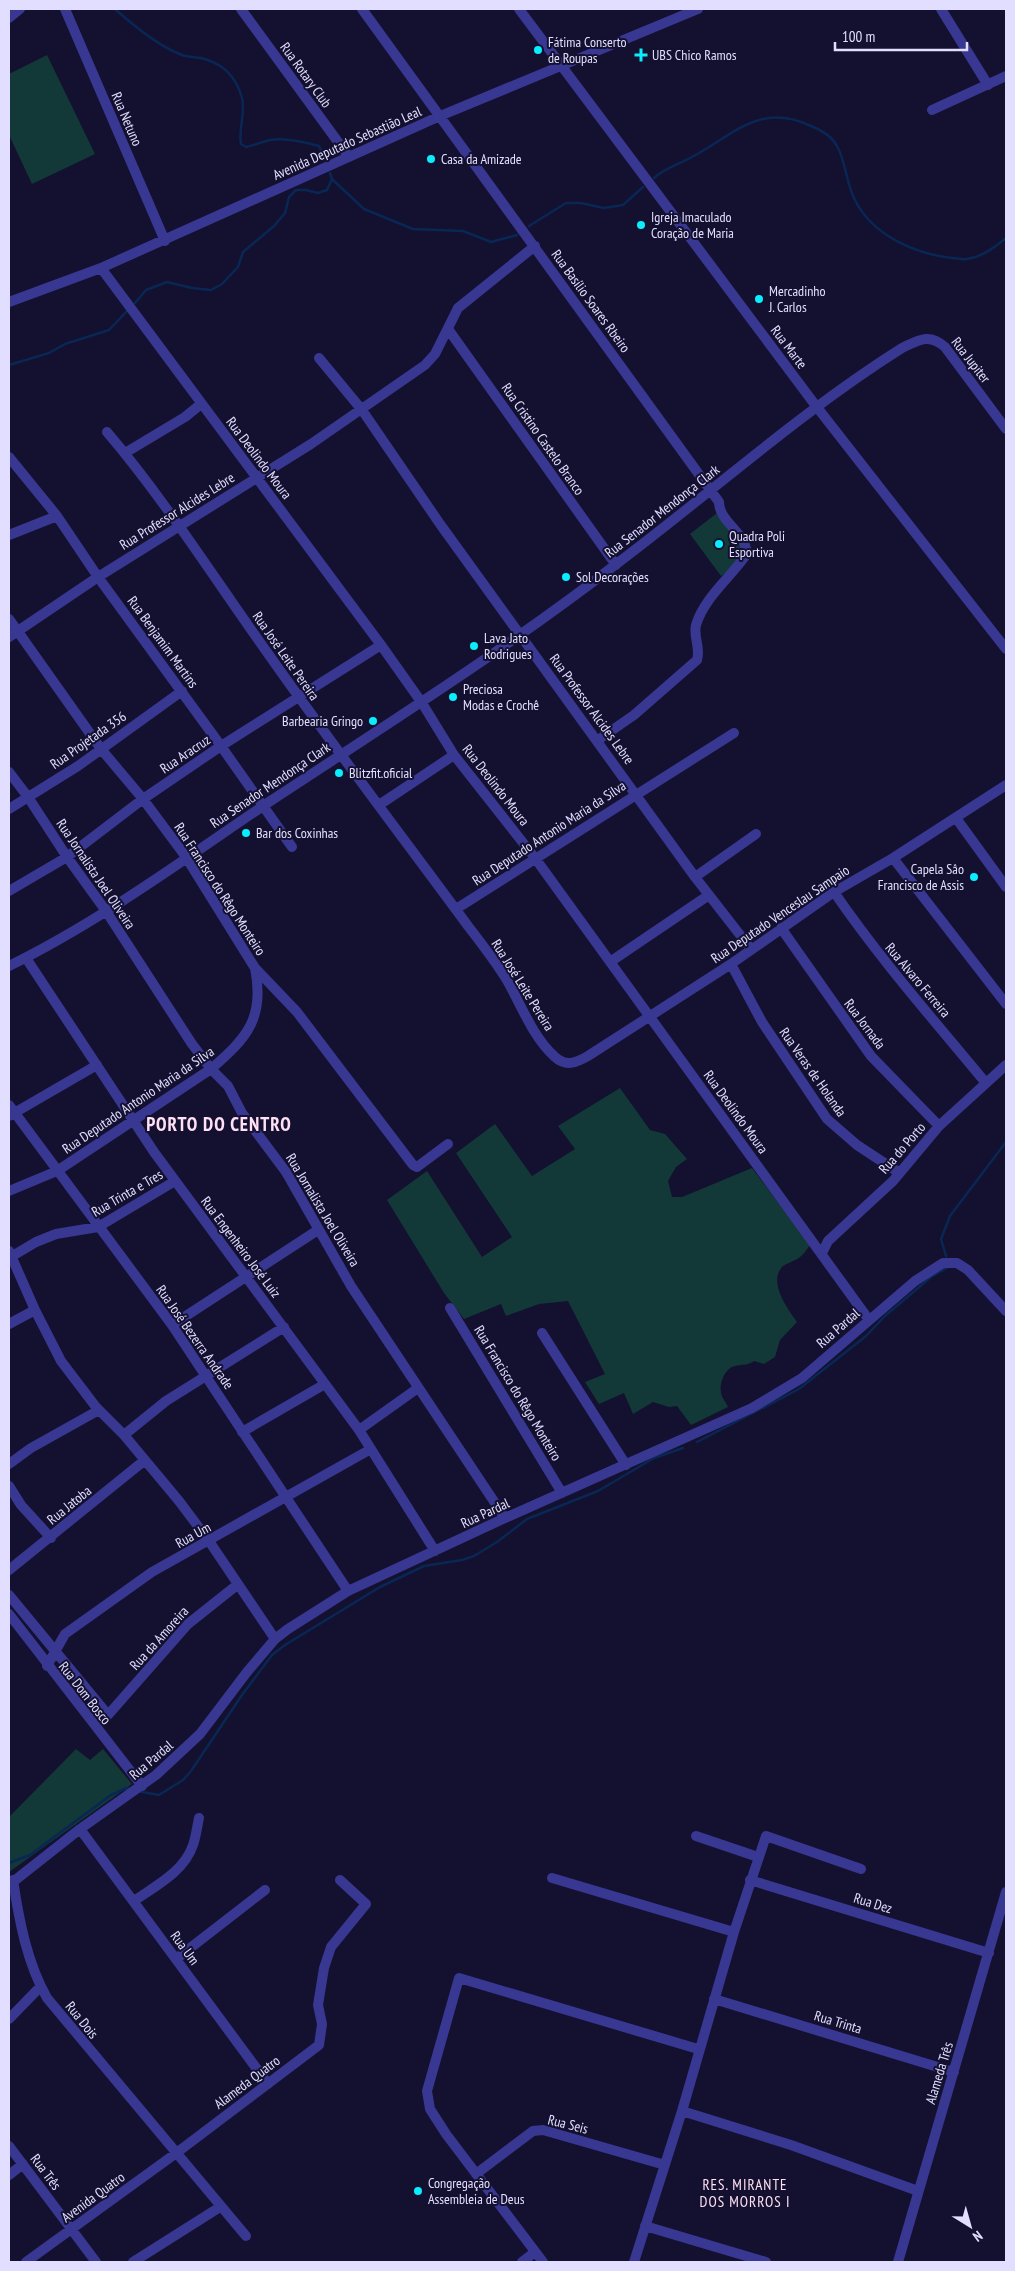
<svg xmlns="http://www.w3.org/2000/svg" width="1015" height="2271" font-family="'PT Sans Narrow',sans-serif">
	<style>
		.green { fill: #123937 }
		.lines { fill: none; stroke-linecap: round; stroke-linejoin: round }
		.stream { stroke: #092754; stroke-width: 2.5 }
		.minor { stroke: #383791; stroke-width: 10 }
		.poi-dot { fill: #0aedff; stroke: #14102f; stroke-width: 2 }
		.labels { text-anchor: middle; stroke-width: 4; stroke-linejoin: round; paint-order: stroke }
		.poi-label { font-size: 14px; fill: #e1deff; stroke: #14102f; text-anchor: start }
		.street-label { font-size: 14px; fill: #e1deff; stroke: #14102f }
		.neighbourhood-label { font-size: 15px; letter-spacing: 1px; fill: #ffe0f4; stroke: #14102f }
		.district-label { font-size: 19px; font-weight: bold; letter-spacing: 1px; fill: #ffe0f4; stroke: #14102f }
	</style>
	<rect width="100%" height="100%" fill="#14102f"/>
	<path class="green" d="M47 55 95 154 32 184 9 135V74Z
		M717 513 749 555 721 576 690 534Z
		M620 1088 650 1130 665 1134 687 1159 676 1167 668 1181 672 1197H682L752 1168 810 1245C807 1249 804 1254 800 1257 795 1261 787 1263 782 1267 768 1283 788 1309 797 1322L780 1340 775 1357 764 1364 754 1361C747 1366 743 1364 735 1366 725 1368 719 1383 721 1392 721 1397 726 1402 728 1407L691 1425 677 1406 669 1407 653 1402 633 1414 624 1393 599 1404 585 1382 605 1374 568 1301 539 1304 506 1316 501 1304 464 1319 444 1293 387 1200 427 1171 482 1257 512 1237 456 1153 495 1124 532 1176 575 1149 558 1126Z
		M76 1749 90 1760 103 1749 132 1784 9 1872V1817Z"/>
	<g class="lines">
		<path class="stream" d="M115 9C134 26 158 46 182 55 187 57 194 57 201 58 223 63 236 76 242 98 246 113 238 129 241 144L246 147C255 145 262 142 270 140 285 137 305 142 319 146L325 160
			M330 173 332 179 364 209 413 229 463 231 491 242 517 235
			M654 178C665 168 677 165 690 158 732 137 758 101 811 126 821 130 832 136 837 146 846 162 846 183 855 200 872 235 915 254 952 258 956 258 962 260 967 259 982 257 995 247 1006 238
			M529 226 566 203H581L604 208 623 205 643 187
			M135 303 146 290 167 282 192 288 211 290 222 284 238 267 243 252 274 226 285 213 289 197 296 190H306L318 193 327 190 332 179
			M9 365 49 353 65 344 109 330 127 311
			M946 1256 941 1239 950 1216 1006 1142
			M697 1442 799 1389 866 1336 885 1316 931 1277 948 1267
			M137 1791 159 1795 183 1780 191 1771 242 1695 272 1655 285 1645 380 1587 424 1566 462 1560 474 1556 497 1542 527 1519 598 1491 654 1458 683 1448
			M9 1863 30 1855 111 1795 127 1788 131 1789"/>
		<path class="minor" d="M65 9 165 241
			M241 9 349 157
			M362 9 719 502C719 523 749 534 746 555 730 578 704 598 696 625 693 637 701 648 697 660L634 715 598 740
			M519 9 816 406 1006 649
			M941 9 988 85
			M9 18 20 9
			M932 110 1006 76
			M101 268 381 645 422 703 454 755 535 858 869 1320
			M9 302 101 268 440 116 698 9
			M448 329 616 565
			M319 358 362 410 440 524 695 877 751 949
			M107 432C165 500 216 581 269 655 333 746 401 835 468 926 482 944 496 962 508 982 522 1007 533 1037 555 1057 566 1067 576 1063 588 1056L731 964 834 892 893 858 1006 785
			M125 453 185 417 201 404
			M9 457 57 516 98 577 221 746 292 847
			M9 535 57 516
			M9 619 101 749 143 799 186 857 255 968 297 1012 413 1165 417 1167 448 1144
			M9 637 98 577 311 444 425 365 435 354 458 308 535 246
			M9 772 28 797 67 857 106 911 192 1044 211 1069 228 1086 242 1113 286 1172 351 1286 505 1518
			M379 805 454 755
			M9 809 78 766 182 691
			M956 818 1006 887
			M893 858 1006 1004
			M695 877 756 834
			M9 891 67 857 143 799 221 746 381 645
			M834 892C880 959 933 1019 985 1082
			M456 909 734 733
			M781 928 871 1056 939 1126
			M26 958 154 1152 359 1430 435 1551
			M610 962 709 895
			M731 964 762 1022 827 1119 857 1145 898 1172
			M9 966C101 921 187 857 272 800 389 723 508 648 619 562 713 491 802 411 902 348 919 340 929 333 945 347L1006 429
			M9 1105 172 1325 348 1591
			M9 1116 97 1065
			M9 1191 57 1171 211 1069C247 1038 265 1018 255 968
			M9 1251 35 1310 61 1361 96 1407 124 1435 179 1501 209 1541 275 1639
			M822 1253 828 1241 893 1181 939 1126 1006 1065
			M9 1258 36 1242 56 1234 98 1227 175 1181
			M450 1308 562 1493
			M9 1324 35 1310
			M172 1325 318 1230
			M542 1333 626 1465
			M359 1430 418 1388
			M242 1432 325 1384
			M124 1435 166 1401 284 1327
			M9 1464 31 1448 99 1410
			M9 1486 21 1505 51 1538
			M9 1570 145 1460
			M9 1595 108 1715 188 1624 237 1585
			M9 1614 142 1786
			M47 1666 65 1634 152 1572 371 1449
			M80 1829 268 2084
			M696 1836 758 1857
			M552 1878 734 1932
			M13 1880C19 1920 27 1963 47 1998L246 2236
			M750 1880 989 1953
			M9 1885 80 1829 156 1775 200 1734 247 1672 275 1639 288 1629 348 1591 505 1518 752 1408 802 1378 915 1281 943 1263H957L968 1270 1006 1311
			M134 1901C155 1886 184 1872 193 1845 196 1837 197 1827 199 1818
			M176 1959 265 1890
			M714 1999 954 2072
			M9 2019 41 1986
			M682 2111 791 2145 918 2191
			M9 2146 96 2262
			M476 2174 533 2131 543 2130 665 2165
			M9 2175 23 2164
			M645 2226 766 2262
			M26 2262 175 2154 319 2045 322 2024 318 2005 324 1968 331 1947 366 1904 340 1880
			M133 2262 220 2207
			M522 2262 535 2252
			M543 2262 446 2134 430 2109 427 2091 459 1978 698 2049
			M634 2262 682 2111 734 1932 766 1836 861 1869
			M898 2262 1006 1892"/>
	</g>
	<g class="poi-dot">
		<circle cx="538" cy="50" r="5"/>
		<path d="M638.5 47.5h5v5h5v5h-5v5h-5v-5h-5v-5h5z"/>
		<circle cx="431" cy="159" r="5"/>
		<circle cx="641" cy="225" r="5"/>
		<circle cx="759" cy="299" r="5"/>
		<circle cx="719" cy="544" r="5"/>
		<circle cx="566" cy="577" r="5"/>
		<circle cx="474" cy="646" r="5"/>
		<circle cx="453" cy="697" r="5"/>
		<circle cx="373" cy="721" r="5"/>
		<circle cx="339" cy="773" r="5"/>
		<circle cx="246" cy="833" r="5"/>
		<circle cx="974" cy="877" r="5"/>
		<circle cx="418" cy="2191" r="5"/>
	</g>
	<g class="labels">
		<g class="poi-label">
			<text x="548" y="47">Fátima Conserto<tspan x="548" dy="16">de Roupas</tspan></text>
			<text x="652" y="60">UBS Chico Ramos</text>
			<text x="441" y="164">Casa da Amizade</text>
			<text x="651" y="222">Igreja Imaculado<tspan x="651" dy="16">Coração de Maria</tspan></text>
			<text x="769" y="296">Mercadinho<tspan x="769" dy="16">J. Carlos</tspan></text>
			<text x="729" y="541">Quadra Poli<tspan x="729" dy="16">Esportiva</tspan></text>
			<text x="576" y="582">Sol Decorações</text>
			<text x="484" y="643">Lava Jato<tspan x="484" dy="16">Rodrigues</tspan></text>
			<text x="463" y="694">Preciosa<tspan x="463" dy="16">Modas e Crochê</tspan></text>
			<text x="363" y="726" text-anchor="end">Barbearia Gringo</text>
			<text x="349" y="778">Blitzfit.oficial</text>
			<text x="256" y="838">Bar dos Coxinhas</text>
			<text x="964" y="874" text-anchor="end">Capela Sâo<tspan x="964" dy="16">Francisco de Assis</tspan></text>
			<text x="428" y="2188">Congregação<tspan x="428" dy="16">Assembleia de Deus</tspan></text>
		</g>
		<g class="street-label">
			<text transform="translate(306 75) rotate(54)" y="5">Rua Rotary Club</text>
			<text transform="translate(127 119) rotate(67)" y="5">Rua Netuno</text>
			<text transform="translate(347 143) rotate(-24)" y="5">Avenida Deputado Sebastião Leal</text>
			<text transform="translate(591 301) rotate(54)" y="5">Rua Basílio Soares Rbeiro</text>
			<text transform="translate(789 347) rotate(53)" y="5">Rua Marte</text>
			<text transform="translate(971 360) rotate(52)" y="5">Rua Jupiter</text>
			<text transform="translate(543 439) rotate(55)" y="5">Rua Cristino Castelo Branco</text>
			<text transform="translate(259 458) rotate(53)" y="5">Rua Deolindo Moura</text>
			<text transform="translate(177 511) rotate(-32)" y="5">Rua Professor Alcides Lebre</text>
			<text transform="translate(662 511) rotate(-38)" y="5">Rua Senador Mendonça Clark</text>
			<text transform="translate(163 642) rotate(54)" y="5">Rua Benjamim Martins</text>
			<text transform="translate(286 656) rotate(55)" y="5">Rua José Leite Pereira</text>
			<text transform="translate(592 709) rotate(54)" y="5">Rua Professor Alcides Lebre</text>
			<text transform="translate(88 740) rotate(-35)" y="5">Rua Projetada 356</text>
			<text transform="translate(185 754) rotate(-34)" y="5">Rua Aracruz</text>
			<text transform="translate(270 785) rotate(-34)" y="5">Rua Senador Mendonça Clark</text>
			<text transform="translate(496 785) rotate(52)" y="5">Rua Deolindo Moura</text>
			<text transform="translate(549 833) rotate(-33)" y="5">Rua Deputado Antonio Maria da Silva</text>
			<text transform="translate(96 874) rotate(56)" y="5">Rua Jornalista Joel Oliveira</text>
			<text transform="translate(220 889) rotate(57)" y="5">Rua Francisco do Rêgo Monteiro</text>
			<text transform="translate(780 914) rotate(-34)" y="5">Rua Deputado Venceslau Sampaio</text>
			<text transform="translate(918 980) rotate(50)" y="5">Rua Alvaro Ferreira</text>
			<text transform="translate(523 985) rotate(58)" y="5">Rua José Leite Pereira</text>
			<text transform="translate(865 1024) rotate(53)" y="5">Rua Jornada</text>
			<text transform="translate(813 1072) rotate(55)" y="5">Rua Veras de Holanda</text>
			<text transform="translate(138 1100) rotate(-34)" y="5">Rua Deputado Antonio Maria da Silva</text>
			<text transform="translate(736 1112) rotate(54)" y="5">Rua Deolindo Moura</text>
			<text transform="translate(902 1148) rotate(-49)" y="5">Rua do Porto</text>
			<text transform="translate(127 1193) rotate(-30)" y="5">Rua Trinta e Tres</text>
			<text transform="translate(323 1210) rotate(59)" y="5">Rua Jornalista Joel Oliveira</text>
			<text transform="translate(241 1247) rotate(53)" y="5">Rua Engenheiro José Luiz</text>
			<text transform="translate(838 1328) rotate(-41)" y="5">Rua Pardal</text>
			<text transform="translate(195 1337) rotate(55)" y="5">Rua José Bezerra Andrade</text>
			<text transform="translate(518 1393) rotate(59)" y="5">Rua Francisco do Rêgo Monteiro</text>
			<text transform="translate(69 1505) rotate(-39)" y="5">Rua Jatoba</text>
			<text transform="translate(485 1513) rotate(-25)" y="5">Rua Pardal</text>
			<text transform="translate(193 1535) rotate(-29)" y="5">Rua Um</text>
			<text transform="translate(159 1638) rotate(-48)" y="5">Rua da Amoreira</text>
			<text transform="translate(85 1693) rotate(52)" y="5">Rua Dom Bosco</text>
			<text transform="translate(151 1760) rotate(-40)" y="5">Rua Pardal</text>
			<text transform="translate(873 1903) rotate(17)" y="5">Rua Dez</text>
			<text transform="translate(185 1948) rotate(54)" y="5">Rua Um</text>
			<text transform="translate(82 2020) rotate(51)" y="5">Rua Dois</text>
			<text transform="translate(838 2022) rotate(17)" y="5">Rua Trinta</text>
			<text transform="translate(939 2073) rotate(-73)" y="5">Alameda Três</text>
			<text transform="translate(247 2082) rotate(-37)" y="5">Alameda Quatro</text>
			<text transform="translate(568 2124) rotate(14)" y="5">Rua Seis</text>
			<text transform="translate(46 2172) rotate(53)" y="5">Rua Três</text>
			<text transform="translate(93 2197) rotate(-36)" y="5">Avenida Quatro</text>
		</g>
		<g class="neighbourhood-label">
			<text x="745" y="2190">RES. MIRANTE<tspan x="745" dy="17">DOS MORROS I</tspan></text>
		</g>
		<g class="district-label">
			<text x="219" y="1131">PORTO DO CENTRO</text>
		</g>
	</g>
	<rect width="1015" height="2271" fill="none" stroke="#e1deff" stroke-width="20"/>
	<g transform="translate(970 2226) rotate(143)" stroke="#14102f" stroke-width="4" paint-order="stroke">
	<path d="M0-4L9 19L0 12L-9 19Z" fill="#e1deff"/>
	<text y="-8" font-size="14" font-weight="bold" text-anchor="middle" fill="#e1deff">N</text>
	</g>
	<path d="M835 42v8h132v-8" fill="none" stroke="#e1deff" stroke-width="2.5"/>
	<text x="842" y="42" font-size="15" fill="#e1deff" stroke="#14102f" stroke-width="4" paint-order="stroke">100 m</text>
</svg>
